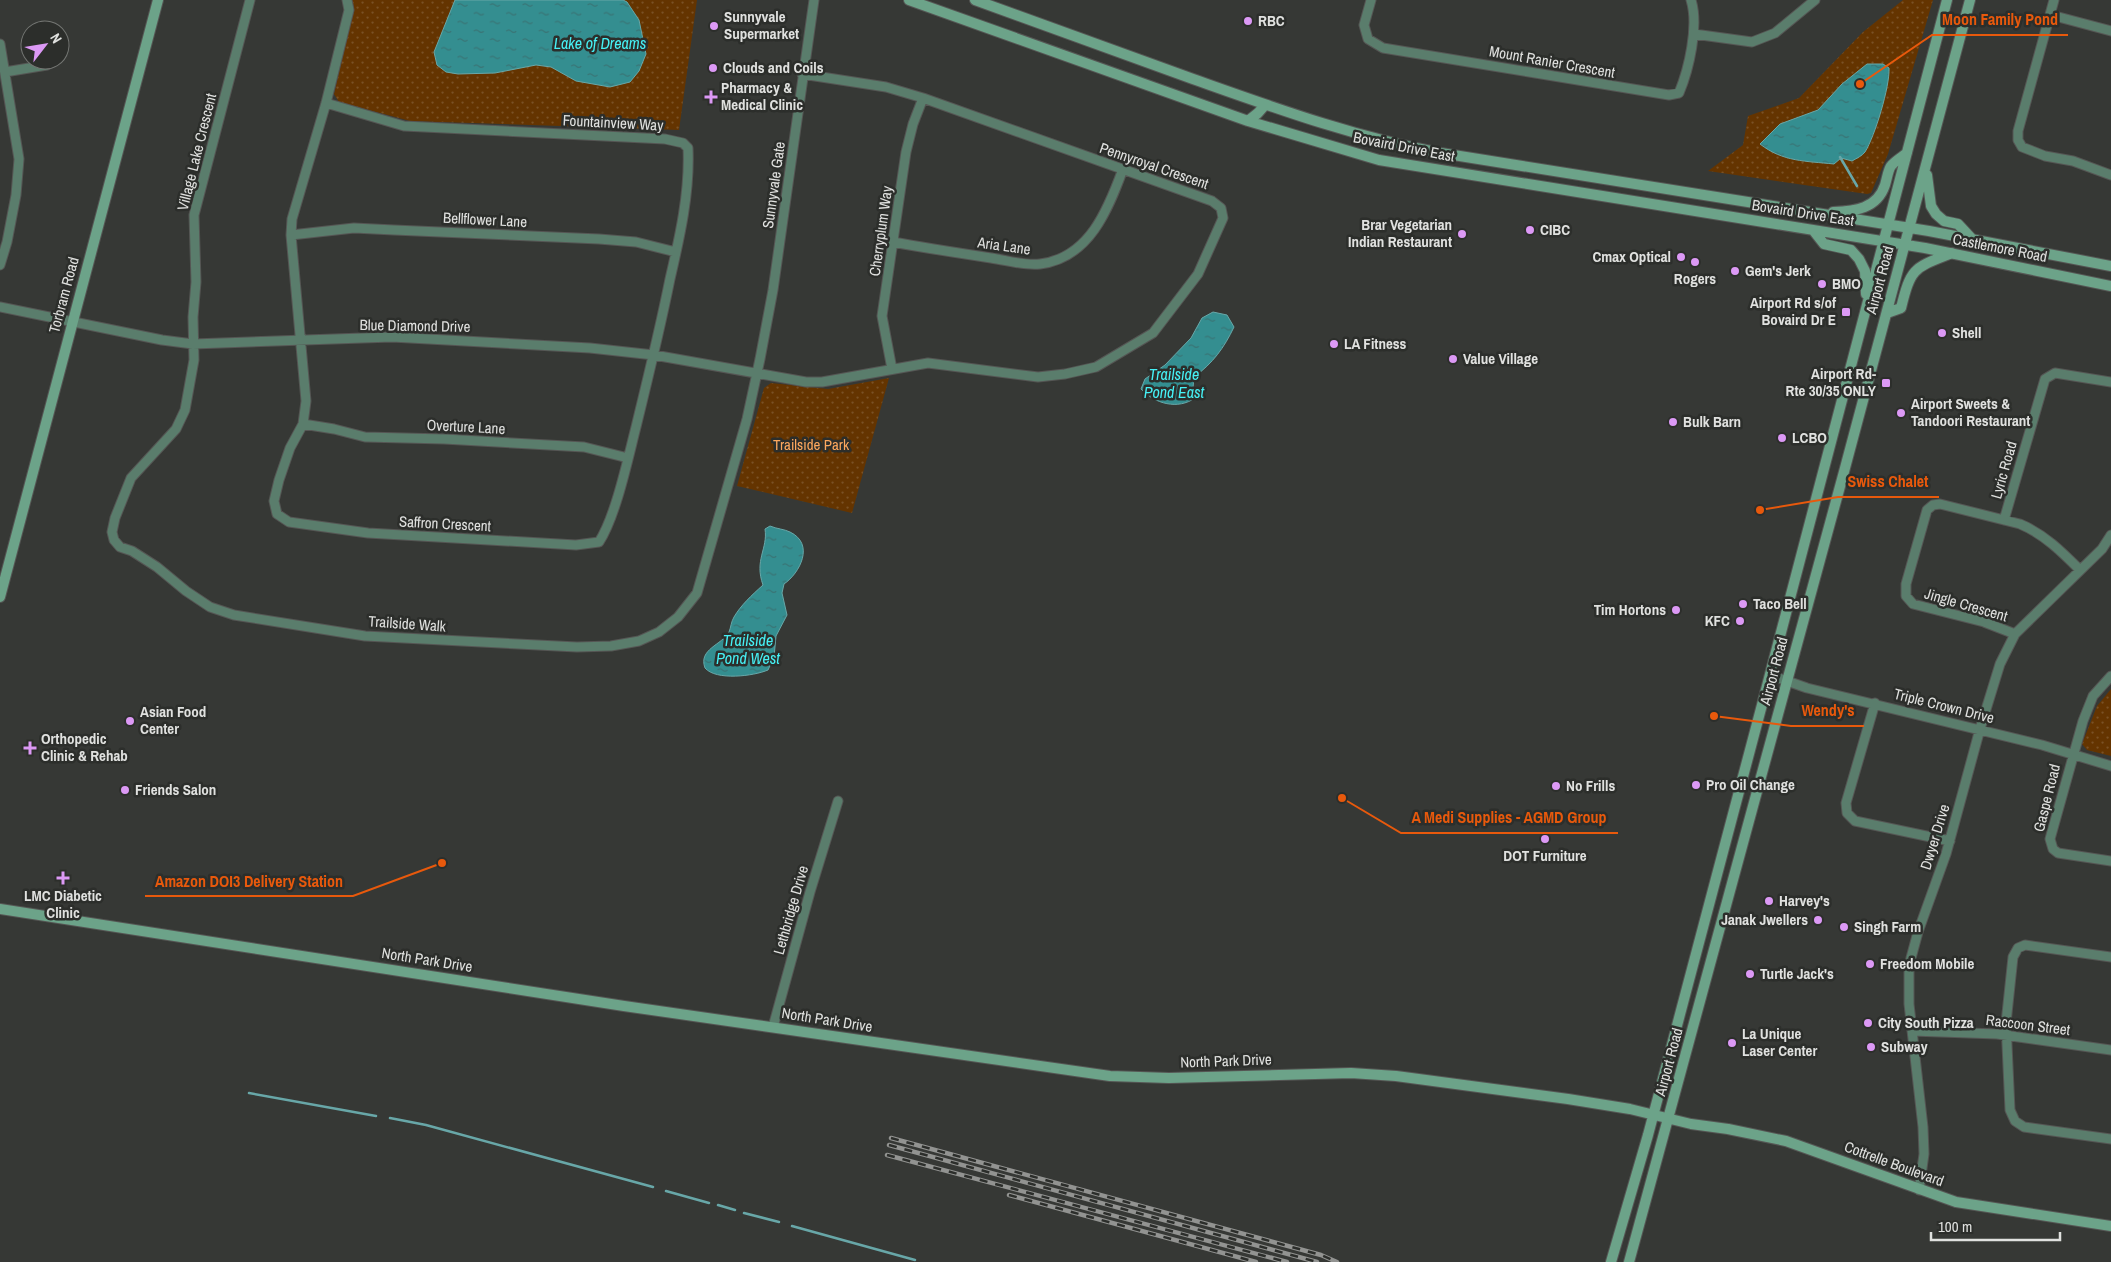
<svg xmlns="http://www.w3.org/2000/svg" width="2111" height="1262" font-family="'Archivo Narrow',sans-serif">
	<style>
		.park { fill: url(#park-dots) }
		.water { fill: url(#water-ripples); stroke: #68a7a8 }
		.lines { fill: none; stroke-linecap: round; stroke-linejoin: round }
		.stream { stroke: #68a7a8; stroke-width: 2.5 }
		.minor-casing { stroke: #555654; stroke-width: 11 }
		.secondary-casing { stroke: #555654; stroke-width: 12 }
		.minor { stroke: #5a7d6c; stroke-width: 9 }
		.secondary { stroke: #6ca389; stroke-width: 10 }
		.rail-casing { stroke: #929391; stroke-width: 4.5 }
		.rail { stroke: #2c2e2b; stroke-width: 2.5; stroke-dasharray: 8; stroke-linecap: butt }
		.poi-dot { fill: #dc99f5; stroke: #2c2e2b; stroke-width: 2 }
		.labels { text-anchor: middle; stroke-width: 5; stroke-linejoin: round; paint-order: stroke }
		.poi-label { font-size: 15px; font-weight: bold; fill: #e0e1df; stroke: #2c2e2b; text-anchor: start }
		.street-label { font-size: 15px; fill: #e0e1df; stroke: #2c2e2b }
		.park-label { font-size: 15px; fill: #fda85e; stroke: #2c2e2b }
		.water-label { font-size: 16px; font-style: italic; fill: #46f1f5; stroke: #2c2e2b }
		.leader { fill: none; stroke: #e8590c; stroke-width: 2 }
		.callout-dot { fill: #e8590c; stroke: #2c2e2b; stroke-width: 2 }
		.callout-label { font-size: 16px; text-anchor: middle; font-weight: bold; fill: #e8590c; stroke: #2c2e2b; stroke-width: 5; stroke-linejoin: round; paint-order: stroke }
	</style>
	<defs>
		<pattern id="park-dots" width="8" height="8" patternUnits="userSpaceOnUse" patternTransform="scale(1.25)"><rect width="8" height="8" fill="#643400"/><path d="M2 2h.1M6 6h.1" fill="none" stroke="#7a5125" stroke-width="1.8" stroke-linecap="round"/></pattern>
		<pattern id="water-ripples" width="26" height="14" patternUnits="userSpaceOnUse" patternTransform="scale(1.25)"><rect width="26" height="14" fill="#348e90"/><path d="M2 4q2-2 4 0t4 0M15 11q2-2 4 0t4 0" fill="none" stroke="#397475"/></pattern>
	</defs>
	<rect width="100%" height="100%" fill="#363835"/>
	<path class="park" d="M352 0H697L679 130 410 121 339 102 334 94 354 8Z
		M1903 0H1933L1888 154 1871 193 1867 194 1708 171 1743 145 1748 116 1799 98 1863 32Z
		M889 378 852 513 737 486 764 388 771 383 828 389Z
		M2111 689V756L2087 750 2082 744 2097 706Z"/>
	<path class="water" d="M455 0H623L627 2 639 20 646 54 639 71 630 82 610 87 576 81 551 67 536 65 495 73 458 74 446 72 437 65 434 52Z
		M1867 64H1883L1889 68C1890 86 1875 136 1865 152 1862 156 1857 158 1852 161L1841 158 1834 164C1806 161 1783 162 1760 144L1780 124 1818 110 1842 84Z
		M1213 312 1227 315 1234 327C1224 348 1213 363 1194 377L1193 388 1195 398C1178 410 1155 404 1141 389L1145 379 1165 365 1191 338 1202 318Z
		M770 526C777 529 784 529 790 532 815 544 800 573 784 584L782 593 787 615 776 636 774 657 768 670C754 676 716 681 705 668 698 649 722 645 729 632 731 627 731 622 734 617 741 605 752 595 763 585 754 560 768 549 765 529Z"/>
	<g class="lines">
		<path class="stream" d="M1840 157 1857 186
			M249 1093 376 1116
			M390 1118 426 1125 653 1187
			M666 1191 709 1203
			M718 1205 735 1210
			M744 1213 779 1222
			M792 1226 915 1260"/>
		<g class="minor-casing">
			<path id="minor" d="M250 0 194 215 196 282 193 317 194 360 185 410 176 429 131 478 115 518 112 532 114 540 120 547 132 551 157 567 186 591 210 607 234 615 365 636 577 647 611 646 639 641 659 632 678 617 697 593 747 419 760 359 773 290 814 0
				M1371 0 1364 25 1368 39 1383 48 1669 95 1679 93C1689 69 1699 26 1691 0
				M2054 0 2018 131V140L2022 147 2045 156 2073 161 2111 175
				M2051 15 2111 31
				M1694 34 1752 42 1775 33 1815 0
				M0 44 19 159 16 195 7 242 0 265
				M5 72 47 65
				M326 103 404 126 665 139 683 143 688 148C690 192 680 236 670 279 660 329 648 378 636 427 628 458 616 516 599 542L576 545 368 533 289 522 277 514 274 501 279 480 290 448 303 424 306 401 291 235 292 219 326 103 349 10 347 0
				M291 235 354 228 394 230 599 239 636 242 676 252
				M893 242C925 248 958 253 991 258 1006 260 1024 266 1040 264 1089 258 1108 210 1123 169
				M0 307 162 340 193 344 392 337 590 348 654 355 806 382H822L928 363 1038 377 1065 374 1096 367 1153 333 1198 274 1223 218 1221 208 1212 201 923 98 886 87 802 74
				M892 369 882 316 906 152 913 124 923 98
				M303 424 334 429 365 437 444 439 584 447 628 458
				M2004 520 2045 379 2055 373 2111 382
				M2015 634 1984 622 1913 604 1906 596V584L1927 510 1933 505 1940 504 2020 524C2044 534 2062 552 2080 570
				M1770 675 1807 688 2042 745 2111 766
				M2111 676 2093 696 2083 721 2050 839 2053 849 2058 853 2111 861
				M1875 703 1846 803 1847 813 1855 821 1950 841
				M2111 957 2025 945 2018 948 2013 957 2006 1023 2010 1110 2015 1121 2024 1127 2111 1139
				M773 1027 810 892 838 801
				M1912 1031 1997 1034 2111 1050
				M1919 1190 1924 1154 1923 1127 1909 1004V971L1911 958 1918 932 1946 854 1980 729 2000 664 2015 634 2102 549 2111 535"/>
		</g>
		<g class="secondary-casing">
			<path id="secondary" d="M909 0 1248 121 1379 160 1925 248 2111 286
				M975 0C1047 26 1120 52 1193 79 1275 108 1354 137 1441 153L1929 231 2111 266
				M1248 121 1258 113 1265 105
				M1927 175 1931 206 1936 214 1944 221 1958 224 1972 239
				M1833 212C1855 211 1877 209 1885 185 1887 179 1888 170 1891 166 1895 161 1902 157 1907 153
				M1813 230 1824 244 1851 250 1859 259 1865 271 1866 294
				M1887 313 1901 308C1911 267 1914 268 1952 253
				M0 597 158 0
				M0 909 624 1006 1110 1076 1169 1078 1351 1073 1396 1076 1568 1099 1630 1109 1691 1124 1728 1129 1786 1141 1956 1202 2111 1226
				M1611 1262 1648 1135 1763 701 1947 0
				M1629 1262 1845 468 1970 0"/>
		</g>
		<use href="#minor" class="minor"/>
		<use href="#secondary" class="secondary"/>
		<g class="rail-casing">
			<path id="rail" d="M891 1138 1321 1255 1337 1262
				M889 1145 1317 1262
				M887 1155 1287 1262
				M1009 1195 1256 1262"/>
		</g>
		<use href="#rail" class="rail"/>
	</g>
	<g class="poi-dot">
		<circle cx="1248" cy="21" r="5"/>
		<circle cx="714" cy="26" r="5"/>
		<circle cx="713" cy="68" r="5"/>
		<path d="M708.5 89.5h5v5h5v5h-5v5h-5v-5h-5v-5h5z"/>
		<circle cx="1530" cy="230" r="5"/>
		<circle cx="1462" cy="234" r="5"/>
		<circle cx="1681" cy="257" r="5"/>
		<circle cx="1695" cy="262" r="5"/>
		<circle cx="1735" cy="271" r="5"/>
		<circle cx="1822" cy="284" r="5"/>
		<rect x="1841" y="307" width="10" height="10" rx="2.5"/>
		<circle cx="1942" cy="333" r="5"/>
		<circle cx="1334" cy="344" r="5"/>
		<circle cx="1453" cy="359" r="5"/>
		<rect x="1881" y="378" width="10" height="10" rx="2.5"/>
		<circle cx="1901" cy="413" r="5"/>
		<circle cx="1673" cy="422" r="5"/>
		<circle cx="1782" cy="438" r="5"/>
		<circle cx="1743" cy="604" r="5"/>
		<circle cx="1676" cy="610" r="5"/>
		<circle cx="1740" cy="621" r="5"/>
		<circle cx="130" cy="721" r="5"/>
		<path d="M27.5 740.5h5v5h5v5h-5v5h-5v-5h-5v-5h5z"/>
		<circle cx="1696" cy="785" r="5"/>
		<circle cx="1556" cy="786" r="5"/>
		<circle cx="125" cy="790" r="5"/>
		<circle cx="1545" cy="839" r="5"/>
		<path d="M60.5 870.5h5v5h5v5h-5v5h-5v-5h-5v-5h5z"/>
		<circle cx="1769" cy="901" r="5"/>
		<circle cx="1818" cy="920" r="5"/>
		<circle cx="1844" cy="927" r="5"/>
		<circle cx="1870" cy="964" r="5"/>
		<circle cx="1750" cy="974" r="5"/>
		<circle cx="1868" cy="1023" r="5"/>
		<circle cx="1732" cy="1043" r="5"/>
		<circle cx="1871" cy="1047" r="5"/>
	</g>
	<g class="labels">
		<g class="poi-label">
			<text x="724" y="22">Sunnyvale<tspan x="724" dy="17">Supermarket</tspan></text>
			<text x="1258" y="26">RBC</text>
			<text x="723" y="73">Clouds and Coils</text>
			<text x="721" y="93">Pharmacy &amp;<tspan x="721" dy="17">Medical Clinic</tspan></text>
			<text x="1452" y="230" text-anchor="end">Brar Vegetarian<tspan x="1452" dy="17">Indian Restaurant</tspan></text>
			<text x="1540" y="235">CIBC</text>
			<text x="1671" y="262" text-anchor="end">Cmax Optical</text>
			<text x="1745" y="276">Gem's Jerk</text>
			<text x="1695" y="284" text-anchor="middle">Rogers</text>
			<text x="1832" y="289">BMO</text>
			<text x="1836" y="308" text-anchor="end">Airport Rd s/of<tspan x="1836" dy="17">Bovaird Dr E</tspan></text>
			<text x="1952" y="338">Shell</text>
			<text x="1344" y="349">LA Fitness</text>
			<text x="1463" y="364">Value Village</text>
			<text x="1876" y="379" text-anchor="end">Airport Rd-<tspan x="1876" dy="17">Rte 30/35 ONLY</tspan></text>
			<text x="1911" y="409">Airport Sweets &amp;<tspan x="1911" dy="17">Tandoori Restaurant</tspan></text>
			<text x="1683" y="427">Bulk Barn</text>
			<text x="1792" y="443">LCBO</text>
			<text x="1753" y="609">Taco Bell</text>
			<text x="1666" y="615" text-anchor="end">Tim Hortons</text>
			<text x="1730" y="626" text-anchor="end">KFC</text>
			<text x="140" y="717">Asian Food<tspan x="140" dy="17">Center</tspan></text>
			<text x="41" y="744">Orthopedic<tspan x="41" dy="17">Clinic &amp; Rehab</tspan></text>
			<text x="1706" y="790">Pro Oil Change</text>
			<text x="1566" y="791">No Frills</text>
			<text x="135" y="795">Friends Salon</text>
			<text x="1545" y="861" text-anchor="middle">DOT Furniture</text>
			<text x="63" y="901" text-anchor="middle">LMC Diabetic<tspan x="63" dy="17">Clinic</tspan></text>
			<text x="1779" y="906">Harvey's</text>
			<text x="1808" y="925" text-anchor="end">Janak Jwellers</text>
			<text x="1854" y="932">Singh Farm</text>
			<text x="1880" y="969">Freedom Mobile</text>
			<text x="1760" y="979">Turtle Jack's</text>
			<text x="1878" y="1028">City South Pizza</text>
			<text x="1742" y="1039">La Unique<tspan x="1742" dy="17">Laser Center</tspan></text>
			<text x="1881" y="1052">Subway</text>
		</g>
		<g class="street-label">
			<text transform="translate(1552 62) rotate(10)" y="5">Mount Ranier Crescent</text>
			<text transform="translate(613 123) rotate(3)" y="5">Fountainview Way</text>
			<text transform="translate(1404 147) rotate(11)" y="5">Bovaird Drive East</text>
			<text transform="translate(197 152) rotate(-76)" y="5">Village Lake Crescent</text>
			<text transform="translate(1154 166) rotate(19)" y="5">Pennyroyal Crescent</text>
			<text transform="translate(774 185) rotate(-82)" y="5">Sunnyvale Gate</text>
			<text transform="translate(1803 213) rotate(9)" y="5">Bovaird Drive East</text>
			<text transform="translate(485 220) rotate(3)" y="5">Bellflower Lane</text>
			<text transform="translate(881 231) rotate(-82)" y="5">Cherryplum Way</text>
			<text transform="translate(1004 246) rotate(8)" y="5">Aria Lane</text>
			<text transform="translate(2000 248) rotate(11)" y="5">Castlemore Road</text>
			<text transform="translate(1880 280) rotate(-75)" y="5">Airport Road</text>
			<text transform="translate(64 295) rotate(-75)" y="5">Torbram Road</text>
			<text transform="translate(415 326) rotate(1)" y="5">Blue Diamond Drive</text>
			<text transform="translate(466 427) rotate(3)" y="5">Overture Lane</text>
			<text transform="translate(2004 470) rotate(-74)" y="5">Lyric Road</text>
			<text transform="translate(445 524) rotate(3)" y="5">Saffron Crescent</text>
			<text transform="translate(1966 605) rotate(16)" y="5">Jingle Crescent</text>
			<text transform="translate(407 624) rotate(4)" y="5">Trailside Walk</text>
			<text transform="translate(1774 671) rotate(-75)" y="5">Airport Road</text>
			<text transform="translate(1944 706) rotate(14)" y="5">Triple Crown Drive</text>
			<text transform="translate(2047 798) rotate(-76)" y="5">Gaspe Road</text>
			<text transform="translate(1935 837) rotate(-73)" y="5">Dwyer Drive</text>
			<text transform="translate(791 910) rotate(-74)" y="5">Lethbridge Drive</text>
			<text transform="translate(427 960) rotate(9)" y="5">North Park Drive</text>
			<text transform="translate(827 1020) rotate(9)" y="5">North Park Drive</text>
			<text transform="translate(2028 1025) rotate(7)" y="5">Raccoon Street</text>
			<text transform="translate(1226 1061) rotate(-2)" y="5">North Park Drive</text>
			<text transform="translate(1669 1062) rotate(-75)" y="5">Airport Road</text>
			<text transform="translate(1894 1164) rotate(20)" y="5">Cottrelle Boulevard</text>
		</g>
		<g class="park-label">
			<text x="811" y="450">Trailside Park</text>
		</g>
		<g class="water-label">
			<text x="600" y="49">Lake of Dreams</text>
			<text x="1174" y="380">Trailside<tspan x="1174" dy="18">Pond East</tspan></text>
			<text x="748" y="646">Trailside<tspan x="748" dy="18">Pond West</tspan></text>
		</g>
	</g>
	<path class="leader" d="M1860 84L1932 35H2068M1760 510L1838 497H1939M1714 716L1791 726H1864M1342 798L1401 833H1618M442 863L353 896H145"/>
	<g class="callout-dot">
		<circle cx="1860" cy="84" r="5"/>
		<circle cx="1760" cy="510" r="5"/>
		<circle cx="1714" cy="716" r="5"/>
		<circle cx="1342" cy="798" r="5"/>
		<circle cx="442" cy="863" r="5"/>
	</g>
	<g class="callout-label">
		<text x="2000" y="25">Moon Family Pond</text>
		<text x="1888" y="487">Swiss Chalet</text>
		<text x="1828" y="716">Wendy's</text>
		<text x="1509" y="823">A Medi Supplies - AGMD Group</text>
		<text x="249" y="887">Amazon DOI3 Delivery Station</text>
	</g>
	<g transform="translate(45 45) rotate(59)"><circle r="24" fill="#2c2e2b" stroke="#747673"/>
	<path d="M0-4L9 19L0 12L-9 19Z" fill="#dc99f5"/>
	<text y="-8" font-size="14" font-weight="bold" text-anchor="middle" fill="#e0e1df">N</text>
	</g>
	<path d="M1931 1232v8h129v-8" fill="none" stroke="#e0e1df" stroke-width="2.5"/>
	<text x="1938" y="1232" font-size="15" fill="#e0e1df" stroke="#2c2e2b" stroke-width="4" paint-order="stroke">100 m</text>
</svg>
